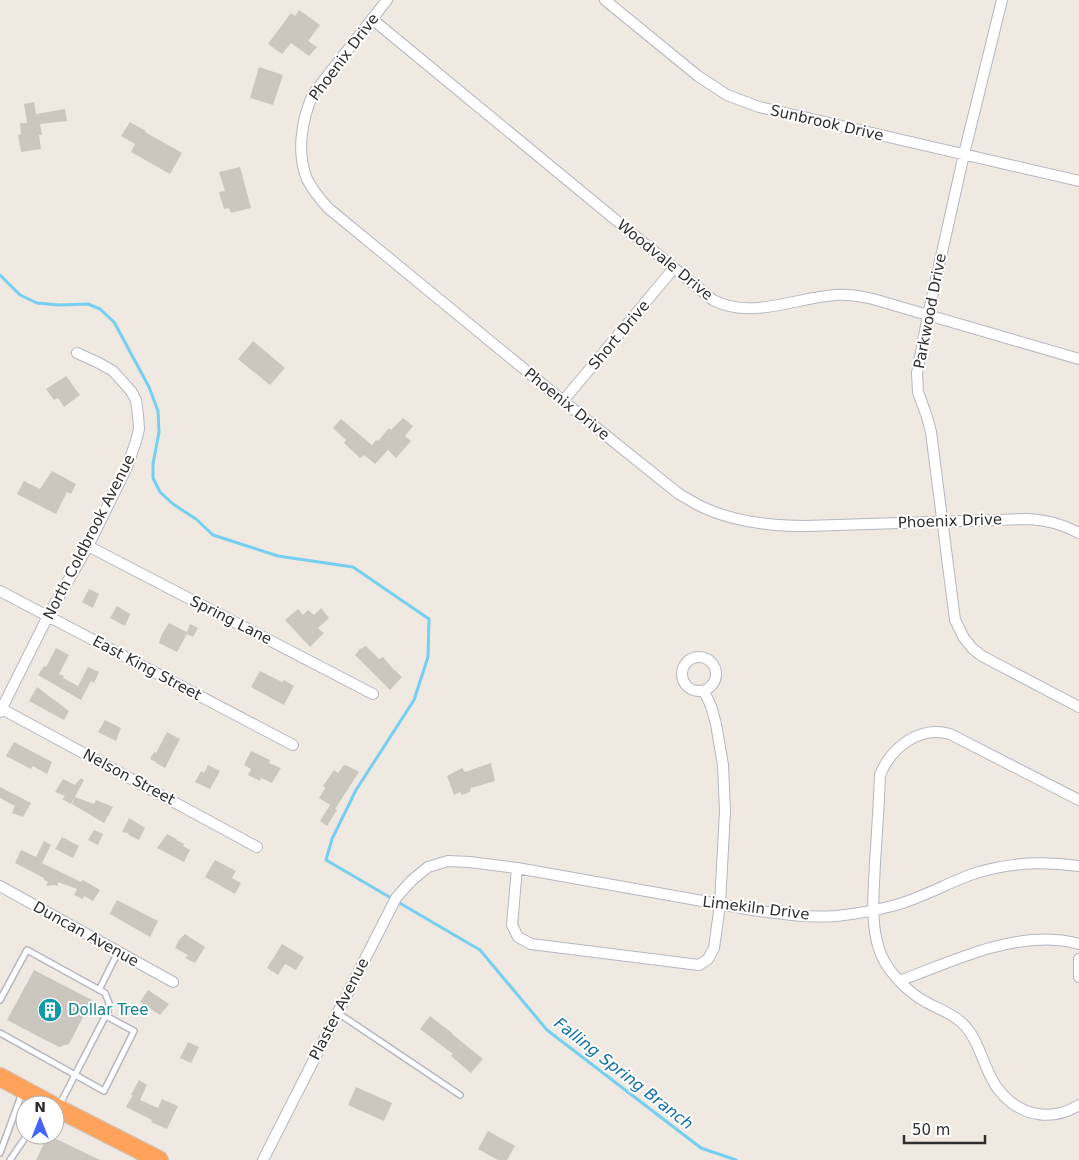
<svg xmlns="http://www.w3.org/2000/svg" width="1079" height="1160" font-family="'DejaVu Sans',sans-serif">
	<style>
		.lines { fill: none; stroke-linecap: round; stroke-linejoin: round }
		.stream { stroke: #75cff0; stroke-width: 3 }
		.building { fill: #cbc7bf }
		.lane-casing { stroke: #b4b7c1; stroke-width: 8 }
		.street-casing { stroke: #b4b7c1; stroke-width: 12 }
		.highway-casing { stroke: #c9c9c9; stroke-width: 20 }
		.lane { stroke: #fff; stroke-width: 5 }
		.street { stroke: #fff; stroke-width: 10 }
		.highway { stroke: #ffa35c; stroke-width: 18 }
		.labels { text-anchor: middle; stroke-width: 4; stroke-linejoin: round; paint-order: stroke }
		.street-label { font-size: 15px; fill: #2e2e2e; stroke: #fff }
		.culture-label { font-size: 15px; fill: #0d838f; stroke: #fff; text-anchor: start }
		.water-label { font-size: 16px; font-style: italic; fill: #0d6fa3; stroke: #fff }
	</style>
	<rect width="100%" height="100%" fill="#efe9e1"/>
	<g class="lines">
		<path class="stream" d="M0 275 20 295 37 303 59 305 88 304 100 309 114 322 149 387 158 411 159 432 153 464V478L160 492 173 504 196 519 213 535 278 556 353 567 429 619 428 657 414 700 356 790 332 839 326 860 480 950 547 1030 701 1148 736 1160"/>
	</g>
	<path class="building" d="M299 10 320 25 308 41 317 47 309 56 291 43 282 54 268 44 291 13 295 16Z
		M259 67 283 75 273 105 250 98Z
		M34 102 36 114 65 109 67 121 40 124 42 135H39L41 149 21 152 18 135 21 134 20 123H27L24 104Z
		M130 122 146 131 145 132 182 153 170 174 131 152 135 144 121 136Z
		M240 167 251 208 231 213 229 208 224 209 219 192 225 191 219 172Z
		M253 341 285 368 270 385 238 359Z
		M66 376 80 395 64 407 58 398 54 400 46 389Z
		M403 418 413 426 405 436 411 441 396 458 388 450 375 464 364 455 360 458 344 443 346 440 333 428 341 419 372 445 376 440 378 441 389 428 391 430Z
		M52 471 76 484 71 494 67 492 56 514 17 494 24 481 40 489Z
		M89 589 99 594 93 608 82 602Z
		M117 606 130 614 125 626 110 618Z
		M321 608 329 618 318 628 324 633 310 647 285 620 298 609 303 615 308 610 314 615Z
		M169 623 187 632 190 624 198 628 193 637 187 634 177 652 159 643 162 634Z
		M366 646 379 659 383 657 394 670H395L402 677 390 690 355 655 360 649Z
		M56 648 69 655 59 674 64 676 63 678 78 686 88 667 99 672 94 683 91 681 81 700 38 675 44 666 46 667Z
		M260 671 282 682 284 680 294 686 284 705 251 687Z
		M37 687 69 711 64 720 29 701Z
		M105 720 121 728 116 741 98 732Z
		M167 732 180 739 165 768 156 763V762L150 759 154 752 156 753Z
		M14 742 52 762 47 774 33 766 31 769 6 756Z
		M251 751 270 760 269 763 281 768 272 783 261 778 260 781 248 775 251 769 244 765Z
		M491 763 495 781 471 788 470 792 462 795 460 792 454 795 447 776 462 768 465 772Z
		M208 765 220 771 210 789 195 782 201 771 204 773Z
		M344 765 348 766 359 772 335 809 337 810 327 826 320 821 330 805 319 798 325 788 323 786 334 770 338 773Z
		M81 778 84 780 71 804 62 799 65 796 55 792 63 779 75 785Z
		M0 787 31 803 23 817 12 813 15 806 0 798Z
		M75 797 94 804 96 800 113 807 104 823 72 804Z
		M129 818 145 828 139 840 129 835 128 833 122 832Z
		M94 830 103 834 98 845 88 840Z
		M167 834 177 839 176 840 184 844 183 846 190 850 184 862 157 848Z
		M62 837 79 846 73 858 55 849Z
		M44 841 51 845 42 863 81 882 83 880 100 890 93 901 84 896 83 899 74 895 77 889 58 882V886L54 885 46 886 48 882 43 879 44 878 15 863 21 850 36 857Z
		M215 860 236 871 232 878 241 883 235 894 205 877Z
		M117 900 158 921 150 937 110 914 113 907Z
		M185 934 205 947 195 963 185 958 188 955 175 948 179 940Z
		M282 944 304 957 296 970 285 964 278 975 267 968Z
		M34 970 92 1000 69 1044 59 1047 7 1020Z
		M148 990 169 1004 160 1015 140 1002Z
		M430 1016 452 1033V1034L483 1059 471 1073 451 1056 453 1054 420 1029Z
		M188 1042 199 1047 191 1063 180 1058Z
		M139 1080 147 1085 140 1100 158 1108 162 1099 178 1106 167 1129 151 1122 152 1120 126 1107 133 1095H131Z
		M356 1087 392 1103 384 1121 348 1105Z
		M488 1131 515 1146 507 1160H498L478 1149Z
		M48 1135 100 1160H36Z"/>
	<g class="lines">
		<g class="lane-casing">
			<path id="lane" d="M99 990 118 952
				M0 1000 27 950 105 993 109 1003 108 1011 59 1106
				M338 1013 460 1095
				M0 1033 104 1091 134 1031 106 1016
				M0 1153 22 1093
				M10 1160 27 1135"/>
		</g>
		<g class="street-casing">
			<path id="street" d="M387 0 313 94C302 119 296 152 307 179 312 189 320 199 328 208L563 401 679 494C686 498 693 502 700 506 733 522 770 526 806 526L1027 519C1048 520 1061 524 1079 533
				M605 0 698 76 727 95 759 107 1079 181
				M1002 0 964 154 928 315 917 373 918 392 927 417 931 432 955 620 964 638 972 648 982 656 1079 707
				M372 19 674 268 713 300C751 320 794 298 835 295 848 294 860 296 873 299L1079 359
				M563 401 674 268
				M88 546 373 694
				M0 591 293 745
				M682 674a17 17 0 1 1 34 0a17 17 0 1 1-34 0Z
				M0 708 257 847
				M0 712 48 616 88 546 127 467 136 441 139 429 138 415 136 400 131 391 113 371 99 363 77 353
				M1079 800 950 734C919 725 891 748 880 775 879 804 877 833 875 862 874 891 870 921 879 949 885 969 907 992 926 1002 938 1009 952 1013 962 1023 978 1037 983 1065 994 1083 996 1087 1000 1091 1003 1095 1024 1117 1053 1121 1079 1105
				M517 868 512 925 518 937 531 944 699 965 708 959 714 948 720 904 725 811 723 765 716 724 711 706 704 691
				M0 886 173 982
				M1079 959V977
				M899 981C949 963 1002 936 1056 940 1064 940 1071 942 1079 944
				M263 1160 396 898 411 881 428 867 448 861 470 862 517 868 753 910C780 914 808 918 836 916 856 914 877 910 896 905 921 898 946 884 970 875 1006 862 1042 861 1079 866"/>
		</g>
		<g class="highway-casing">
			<path id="highway" d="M0 1077 52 1105
				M55 1107 159 1160"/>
		</g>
		<use href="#lane" class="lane"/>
		<use href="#street" class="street"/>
		<use href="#highway" class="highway"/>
	</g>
	<defs>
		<g id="building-disc" transform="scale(1.25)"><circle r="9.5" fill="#0f9aa8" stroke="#fff"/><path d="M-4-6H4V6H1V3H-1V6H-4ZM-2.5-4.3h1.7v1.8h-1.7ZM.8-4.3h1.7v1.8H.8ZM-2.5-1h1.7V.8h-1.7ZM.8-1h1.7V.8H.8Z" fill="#fff"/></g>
	</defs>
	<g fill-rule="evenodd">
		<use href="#building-disc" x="50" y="1010"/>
	</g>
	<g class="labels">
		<g class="street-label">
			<text transform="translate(344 57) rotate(-53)" y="5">Phoenix Drive</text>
			<text transform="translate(827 123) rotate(13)" y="5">Sunbrook Drive</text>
			<text transform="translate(665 260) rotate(39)" y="5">Woodvale Drive</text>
			<text transform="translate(930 311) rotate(-79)" y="5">Parkwood Drive</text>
			<text transform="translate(619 335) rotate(-50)" y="5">Short Drive</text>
			<text transform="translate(567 404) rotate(39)" y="5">Phoenix Drive</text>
			<text transform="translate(950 521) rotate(-2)" y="5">Phoenix Drive</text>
			<text transform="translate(89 537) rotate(-63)" y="5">North Coldbrook Avenue</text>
			<text transform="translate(231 620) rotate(27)" y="5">Spring Lane</text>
			<text transform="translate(147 668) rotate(28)" y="5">East King Street</text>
			<text transform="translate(129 777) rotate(28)" y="5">Nelson Street</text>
			<text transform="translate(756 908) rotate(7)" y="5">Limekiln Drive</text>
			<text transform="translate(86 934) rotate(29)" y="5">Duncan Avenue</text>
			<text transform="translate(339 1009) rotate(-63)" y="5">Plaster Avenue</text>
		</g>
		<g class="culture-label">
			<text x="68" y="1015">Dollar Tree</text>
		</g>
		<g class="water-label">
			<text transform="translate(624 1073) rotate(38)" y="6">Falling Spring Branch</text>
		</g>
	</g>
	<g transform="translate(40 1120)"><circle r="24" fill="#ffffff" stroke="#ababab"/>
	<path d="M0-4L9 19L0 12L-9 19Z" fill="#4264fb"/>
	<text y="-8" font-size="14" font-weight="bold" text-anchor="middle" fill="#2e2e2e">N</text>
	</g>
	<path d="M904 1135v8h81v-8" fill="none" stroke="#2e2e2e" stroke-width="2.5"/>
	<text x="912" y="1135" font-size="15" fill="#2e2e2e" stroke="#ffffff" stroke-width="4" paint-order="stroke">50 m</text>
</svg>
